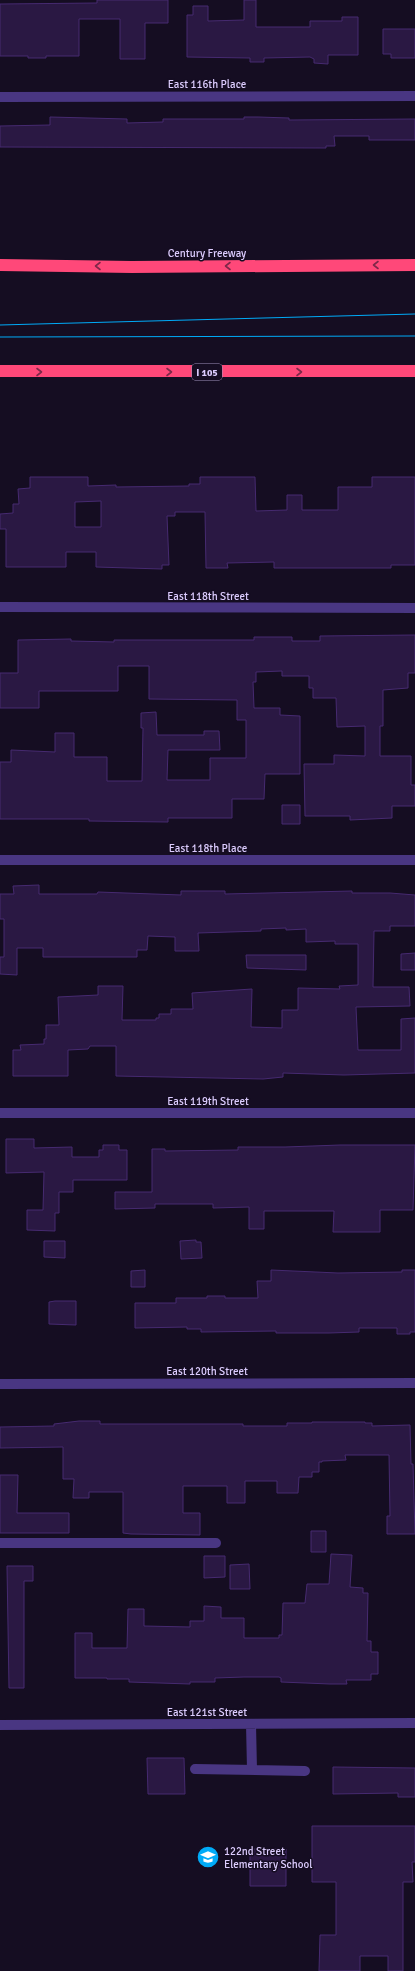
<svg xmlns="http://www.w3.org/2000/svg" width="415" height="1971" font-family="Signika,sans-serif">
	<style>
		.building { fill: #2a1843; stroke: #462a70; fill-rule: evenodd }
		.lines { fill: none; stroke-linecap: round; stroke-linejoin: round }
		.minor { stroke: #493682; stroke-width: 10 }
		.highway { stroke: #ff4879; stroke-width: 12 }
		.tram { stroke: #00abf8; stroke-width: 1 }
		.oneway { stroke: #7e2849 }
		.labels { text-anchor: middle; stroke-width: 3; stroke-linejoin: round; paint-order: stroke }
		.shield { fill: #150d22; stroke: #a193bd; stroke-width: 1 }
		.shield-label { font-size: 10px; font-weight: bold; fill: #ddcdff }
		.street-label { font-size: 11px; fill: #ddcdff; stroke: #150d22 }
		.poi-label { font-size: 11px; fill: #ddcdff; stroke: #150d22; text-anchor: start }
	</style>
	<rect width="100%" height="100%" fill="#150d22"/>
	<path class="building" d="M97 0H168V23H145V59H120V19H79V56H46V58H28V56H0V4L97 3Z
		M244 0H256V27H310V21H342V17H358V55H328V64L314 63V59L310 57 264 58V62H250V58L187 57V15H193V6H208V21L244 20Z
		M383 29H415V58H391V54H383Z
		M50 117 127 119V123L163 122V119H244V117H258L289 118V120L415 119V140H369V136H334L335 146H326V148L0 147V126L50 125Z
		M30 477H88V486L116 485V487L189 486V484H200V477H255L256 511 287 510V495H302V510H338V487H372V477H415V565H391V568H274V562L227 563 228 568H206L205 512H175V516H167L169 565H162V569L96 567V552H66V567H6V529H0V514L13 513V504H19L18 489 30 488ZM101 501V527H75V502Z
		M415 635V673H408V688L383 690V726H380V756H411V785H415V806H392V818L350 820V816H305L304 764H334V755L365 756V726L337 727 336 698H313V688H309V676H282V671L256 672V682H253L254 708H280V715L300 716V774H265L264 799H232V818H168V822L89 821V819H0V762H11V750L55 752V733H74V757H107V781H142L143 728H141V713L156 712 157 735H204V731H219L220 750H168L167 780H210V758H246V720H237V700L149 699V666H118V691H39V708H0V673H18V640L71 639V641L114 642V640H254V637H292V641H320V636Z
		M282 805H300V824H282Z
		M39 885V894H97L98 892 181 895V891H225V894L352 891V893H390L415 895V926H390V931H374L373 987H409L410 1006 356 1007 358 1050H401V1019L415 1018V1073L344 1075 283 1073V1077L263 1079 116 1076V1046H90L88 1049 68 1050V1076H13V1050H21L20 1045 44 1044V1039H46V1025H59L58 997 98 995V986H123L122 1020H156V1018H159V1014H171V1009H193L192 993 252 989 251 1027 282 1028V1010H298V988L340 989 339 986 358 985V944H335V941L306 942V929L286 930V928L261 929V931L198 933 199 951H175V937L148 936 147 950H137V957H43V948H17V975L0 974V957H4V919H0V894H14L13 886Z
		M415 953V970H401V954Z
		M246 955H306V970L247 968Z
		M6 1139H34V1148L72 1147V1157H99V1150H103V1145H119V1150H127V1180H73V1192H59V1213H55V1231L27 1230V1210H43L44 1172 6 1173Z
		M340 1145H415L413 1210H380V1232H333L334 1211H264V1229H249V1207L213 1208V1204H155V1208L115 1209V1192H152V1149H165V1151L238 1150V1147H285Z
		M196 1240V1242H201L202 1258 181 1259 180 1241Z
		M44 1241H65V1258L44 1257Z
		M145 1270V1287H131V1271Z
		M271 1270 338 1273 402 1272V1270H415V1332H410V1334H397V1328H359V1332L329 1333H276V1331L201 1332V1329H187V1327L135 1328V1303H176V1298H207V1296H225V1298H258L257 1281H271Z
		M55 1301H76V1325L49 1324V1302Z
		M79 1421H100V1424H243V1426H287V1423H312V1422H365V1423H372V1426L410 1425 411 1464H413L415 1534H387V1516H390L389 1455H345L346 1460 322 1461V1462H319V1472H312V1477H299L298 1493H277V1481H245V1503H227V1486H183V1513H200V1535L131 1534 123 1533V1492H89V1498H73L74 1479H63V1447L0 1448V1427L54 1426V1424Z
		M0 1475H18L17 1513H69V1533H0Z
		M311 1531H326V1552H311Z
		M331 1554 352 1555 350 1587 363 1588V1593H368L367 1641H371V1652H378V1674H371V1680H346L347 1684H330L281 1682V1678L279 1677H244L215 1678V1682H190V1684L129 1682V1679H107V1678H75V1633H92V1648H127L128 1609H144V1626L190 1627V1621H204V1606L221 1607V1618H244V1638H279V1635H282L283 1603H305L307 1584H329Z
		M204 1556H225V1577L204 1578Z
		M249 1564 250 1589H230V1565Z
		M7 1566H33V1581H24V1688H9Z
		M147 1758H184L185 1794H148Z
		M333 1767 415 1768V1797H398V1793L333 1794Z
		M312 1826H415V1862H412L413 1882H403V1971H388V1956H360V1971H319L320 1935H336V1882H312Z
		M250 1849H286V1886H250Z"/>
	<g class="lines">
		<path class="minor" d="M0 97 415 96
			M0 607 415 608
			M0 860H415
			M0 1113H415
			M0 1384 415 1383
			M0 1543H216
			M251 1724 252 1770
			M0 1725 415 1723
			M195 1769 305 1771"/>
		<path class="highway" d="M0 265 132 267 415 265
			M0 371H415"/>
		<path class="tram" d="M0 325 415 314
			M0 337 415 336"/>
	</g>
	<defs><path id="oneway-chevron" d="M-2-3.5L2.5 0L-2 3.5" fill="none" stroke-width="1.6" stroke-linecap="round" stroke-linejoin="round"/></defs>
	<g class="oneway">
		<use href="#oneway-chevron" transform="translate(376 265) rotate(180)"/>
		<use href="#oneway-chevron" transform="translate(98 266) rotate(-180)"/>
		<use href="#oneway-chevron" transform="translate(228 266) rotate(180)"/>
		<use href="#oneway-chevron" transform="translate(39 372)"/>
		<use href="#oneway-chevron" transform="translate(169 372)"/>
		<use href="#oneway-chevron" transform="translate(299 372)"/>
	</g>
	<defs>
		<g id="school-disc" transform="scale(1.15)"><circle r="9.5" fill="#00abf8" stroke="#150d22"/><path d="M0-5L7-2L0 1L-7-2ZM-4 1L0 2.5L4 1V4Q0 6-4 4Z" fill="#fff"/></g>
	</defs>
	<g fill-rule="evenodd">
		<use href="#school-disc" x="208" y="1857"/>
	</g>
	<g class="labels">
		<rect class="shield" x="192" y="364" width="30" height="16" rx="3"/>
		<g class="shield-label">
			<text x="207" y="376">I 105</text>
		</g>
		<g class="street-label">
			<text x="207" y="88">East 116th Place</text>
			<text x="207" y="257">Century Freeway</text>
			<text x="208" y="600">East 118th Street</text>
			<text x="208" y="852">East 118th Place</text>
			<text x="208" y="1105">East 119th Street</text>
			<text x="207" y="1375">East 120th Street</text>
			<text x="207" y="1716">East 121st Street</text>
		</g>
		<g class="poi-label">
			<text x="224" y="1855">122nd Street<tspan x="224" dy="13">Elementary School</tspan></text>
		</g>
	</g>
</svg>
